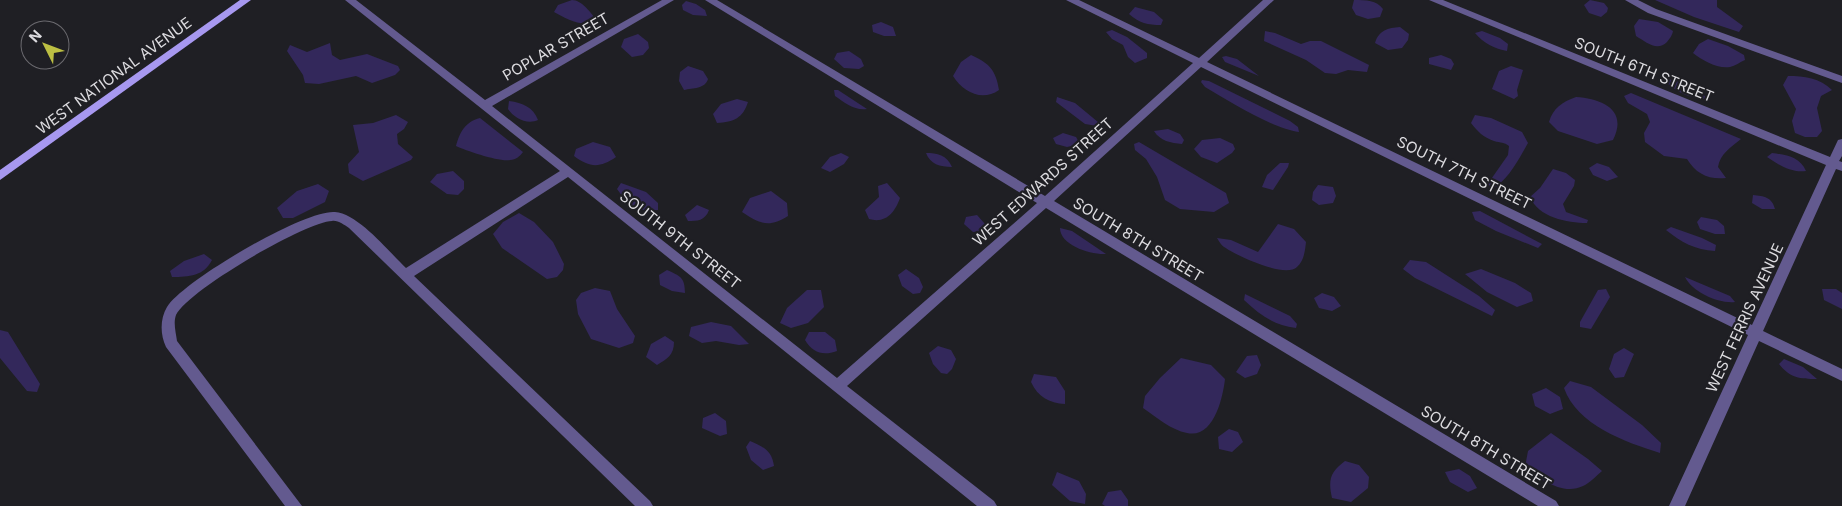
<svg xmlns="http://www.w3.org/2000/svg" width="1842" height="506" font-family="Inter,sans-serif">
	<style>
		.green { fill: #33285b }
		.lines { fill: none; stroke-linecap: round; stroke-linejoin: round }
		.minor { fill: #635a8f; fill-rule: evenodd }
		.major { fill: #a798f0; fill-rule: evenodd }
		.labels { text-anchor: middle; stroke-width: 4.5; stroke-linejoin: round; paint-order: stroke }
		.street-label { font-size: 15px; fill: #dcdbdf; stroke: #1f1f24 }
	</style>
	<rect width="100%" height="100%" fill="#1f1f24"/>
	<path class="green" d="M572 0C582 0 591 13 597 21 582 28 567 19 554 12L558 5Z
		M1354 0C1367 0 1376 0 1383 9L1380 17 1368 19 1356 15 1352 8Z
		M1590 0 1604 3 1608 8 1607 12 1601 17 1589 13 1584 5Z
		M1655 0H1717V7L1743 26 1739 32 1694 17Z
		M686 1 696 4 705 10 707 16 693 15 683 10 682 5Z
		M1135 7 1154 12 1163 20 1161 25C1148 25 1139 23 1129 14Z
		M1639 19 1658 22 1673 31C1672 36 1670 38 1667 42 1657 52 1646 42 1636 36L1634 26Z
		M881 22 893 27 896 36H884L873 32 872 25Z
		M1400 27 1409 34 1408 40 1402 48 1388 50 1375 43C1379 30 1388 28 1400 27Z
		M1112 30 1127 37 1147 53V58L1135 63 1128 57 1123 45 1112 39 1106 32Z
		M1265 31 1275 33 1301 44 1310 41H1321L1369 65 1367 72 1348 70 1336 74 1325 73 1306 60 1264 41Z
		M1482 31 1500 38 1508 44 1507 51C1495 49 1483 43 1475 33Z
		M638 34 648 42 649 48 643 55 632 57 621 47 624 39Z
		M1708 39 1728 46 1744 55 1745 60C1740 62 1735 66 1730 67 1717 69 1702 60 1693 53L1699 44Z
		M330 43 332 55 340 60 367 54 398 66 400 70 395 75 372 83 356 76 319 84 305 83 303 75 287 51 290 45 307 52Z
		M849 51 861 59 864 66 859 69 844 68 834 59 837 53Z
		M971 55C989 63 996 70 999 90 982 102 963 92 953 76L961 62Z
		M1441 55 1451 59 1454 64 1451 70 1429 64V58Z
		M1226 56 1237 59 1259 76 1225 62 1222 57Z
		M688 66 703 71 708 79C705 89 693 88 684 90L679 81 680 72Z
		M1511 66 1523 70 1517 90 1518 96 1514 99 1492 89 1499 71Z
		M1788 76C1804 76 1820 78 1832 90L1821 96 1817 108 1822 131 1817 137H1805L1795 133 1792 121 1796 109 1783 85Z
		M1662 78C1677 81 1698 85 1707 99 1689 99 1674 91 1662 78Z
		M1202 80 1209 81 1290 121 1298 127 1299 132C1273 129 1229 101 1205 87L1201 82Z
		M834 90H838L867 109C855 111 845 103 835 96Z
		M1631 93 1741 139C1731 147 1720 154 1718 167L1726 178C1709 180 1696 174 1687 159L1664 156 1645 142 1644 133 1650 122 1647 114 1628 103 1624 96Z
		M1057 97 1075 103 1104 127 1085 124 1056 102Z
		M1576 97C1603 99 1628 110 1613 140L1597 144 1558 131 1549 122C1553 108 1562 102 1576 97Z
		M737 99 748 102C743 118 734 122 717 123L713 114 721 104Z
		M509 101C523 103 533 107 538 120 527 125 514 118 508 109Z
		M396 115 408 122 404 129 397 134 398 144 413 157 411 160 363 181 349 173 348 164 359 152 353 125 373 123Z
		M1475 115 1491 118 1522 132 1528 143C1519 159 1511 175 1496 187L1487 185 1508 155 1509 146C1504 142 1501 143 1494 141 1483 137 1478 132 1471 123Z
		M480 118 523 152C520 156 516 160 510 160 499 162 467 151 456 146 460 132 465 122 480 118Z
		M1168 129 1180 134 1184 140 1182 144C1171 143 1160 141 1154 131Z
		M1063 133 1076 137 1080 144 1067 147 1056 144 1053 138Z
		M1220 138 1233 144 1235 149 1232 153 1217 163 1201 157 1194 149 1202 140Z
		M593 142 610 147 616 157C600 168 590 168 574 156L576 149Z
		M1139 142 1226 193 1229 203 1214 212 1180 209 1165 200 1157 177 1146 159 1135 150 1134 144Z
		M841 153 849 157 844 164 830 172 821 168 830 157Z
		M926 153C937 153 947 155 952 167 940 167 930 164 926 153Z
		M1772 153C1787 155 1800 157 1806 171 1792 173 1780 166 1767 157Z
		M1280 163H1289L1288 167 1273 190 1262 187 1267 175Z
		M1597 163 1609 167 1618 177 1607 181 1593 175 1589 168Z
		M1553 169 1566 173 1575 180 1574 186 1563 204 1566 212 1588 220 1587 223C1567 223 1538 217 1530 197L1540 188Z
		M453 171 464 181V189L458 195 447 194 430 182 437 174Z
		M621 183 646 192 658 203V210C636 212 630 207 617 189Z
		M887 183 900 198C895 212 886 224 869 219L865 210 879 197 878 186Z
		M318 184 329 191 325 202 293 218H283L277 208 297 191Z
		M1318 185 1333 187 1336 196 1333 203 1319 205 1312 200 1313 192Z
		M771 191 787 203 788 216C769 228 760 224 742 212L750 198Z
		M1753 195C1764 196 1772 197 1775 209H1762L1752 203Z
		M697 205 709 210C705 221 697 221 688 221L685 215Z
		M1480 211 1542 244 1538 248 1496 231 1475 220 1472 212Z
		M519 213 534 222 553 242 564 264 563 270 557 277 547 279 502 248 493 234 503 222Z
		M977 215 985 224 982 231 973 232 964 224 966 217Z
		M1701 217 1717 220 1724 226 1725 234H1715L1700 229 1697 222Z
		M1278 224 1294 229 1306 242C1305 251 1304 261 1297 267 1285 279 1236 255 1224 247 1221 245 1219 241 1217 238L1231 240 1258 252Z
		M1671 227 1702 238 1716 245 1715 251C1695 250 1681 242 1666 230Z
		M1060 228 1072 231 1106 254C1090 255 1060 245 1060 228Z
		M204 254 212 260C204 276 189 277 172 277L170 271 184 261Z
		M1410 260 1426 262 1479 296 1495 310 1492 316 1415 278 1403 269Z
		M906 269 919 278 923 287 920 293 913 294 902 286 898 275Z
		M1481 269 1515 283 1531 293 1533 301 1517 307 1487 292 1465 274Z
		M667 270C680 276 685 277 685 293L672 291 660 285 659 275Z
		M1685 277 1730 296 1735 302C1719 304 1692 292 1685 277Z
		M595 288 610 291 617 309 635 336 633 343 619 348 591 339 578 314 576 300 581 293Z
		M1606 289 1610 297 1591 329 1580 327V322L1598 290Z
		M1822 289H1836L1842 293V309L1824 300Z
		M807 290H821L824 307 808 323 791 328 780 323 787 308Z
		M1322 293 1334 297 1341 306 1332 311 1319 308 1314 298Z
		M1245 294 1290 316 1297 324 1296 328C1273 325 1260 315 1244 300Z
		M711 322 731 326 749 344 739 345 716 341 702 343 689 336 691 327Z
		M0 330 8 332 40 384 37 392 27 391 0 358Z
		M809 332H825L835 340 837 351C823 356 813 353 805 340Z
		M665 336 674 342C674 355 667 359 657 365L646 357 651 344Z
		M938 346 951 350 956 359 952 369 947 374 941 373 933 364 929 353Z
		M1624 348 1634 354 1624 377 1615 378 1609 369 1614 354Z
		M1257 355 1261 365 1257 374 1245 378 1236 372 1247 356Z
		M1181 358 1211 365 1225 379C1223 397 1214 439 1187 433 1171 430 1156 417 1143 408L1145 396 1160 378Z
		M1784 359 1803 367 1817 379C1800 379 1790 378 1779 364Z
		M1034 374 1056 377 1065 391V404C1049 403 1038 397 1031 382Z
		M1570 381 1591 387 1642 425 1661 443 1660 453C1625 442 1577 425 1564 388Z
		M1546 388 1560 397 1563 409 1550 414 1535 406 1532 394Z
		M715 413 726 421 727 434 720 436 702 428 703 418Z
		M1229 429 1238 432 1243 442 1232 452 1219 449 1218 437Z
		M1551 433 1588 459 1602 471C1596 476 1590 483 1583 486 1563 496 1540 479 1525 467L1528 451Z
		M750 441C764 447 772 451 774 466L763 470 751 460 746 447Z
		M1345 461 1359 465 1369 477 1368 488 1351 502 1332 498C1328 480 1330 472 1345 461Z
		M1459 469 1470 476 1477 488 1468 492 1450 482 1445 472Z
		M1057 472 1079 481 1086 494 1085 504 1070 501 1052 485Z
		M1121 490 1128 500V506H1105L1102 504 1108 492Z"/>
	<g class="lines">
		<path class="minor" d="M345 0H356L485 100 662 0H674L492 106 837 378 1037 203 705 0H717L1045 196 1193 63 1066 0H1079L1199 58 1263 0H1274L1207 62 1752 325 1826 165 1429 0H1443L1830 157 1838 140 1842 139V156L1839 161 1842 162V171L1836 169 1763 331 1842 369V381L1759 341 1685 506H1669L1748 335 1201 67 1054 201 1556 501 1559 506H1538L1046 208 847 386 994 501 997 506H977L568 177 414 276 650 501 653 506H635L349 228C344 225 338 220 332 221 305 222 187 291 176 315 173 323 176 333 177 341L302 506H285L166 347C160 334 160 319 167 307 183 281 305 209 335 212 359 214 389 252 406 268L560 171Z
			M1625 0H1638L1656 9 1842 76V83L1648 13Z"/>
		<path class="major" d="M240 0H251L0 180V170Z"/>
	</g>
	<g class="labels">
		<g class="street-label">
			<text transform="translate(556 47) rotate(-30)" y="5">POPLAR STREET</text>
			<text transform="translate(1644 70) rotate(22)" y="5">SOUTH 6TH STREET</text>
			<text transform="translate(114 76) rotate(-36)" y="5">WEST NATIONAL AVENUE</text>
			<text transform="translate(1464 173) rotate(26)" y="5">SOUTH 7TH STREET</text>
			<text transform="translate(1043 182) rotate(-42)" y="5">WEST EDWARDS STREET</text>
			<text transform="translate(680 240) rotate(38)" y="5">SOUTH 9TH STREET</text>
			<text transform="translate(1138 240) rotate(31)" y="5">SOUTH 8TH STREET</text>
			<text transform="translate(1745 318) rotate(-65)" y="5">WEST FERRIS AVENUE</text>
			<text transform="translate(1486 448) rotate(31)" y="5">SOUTH 8TH STREET</text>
		</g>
	</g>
	<g transform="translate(45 45) rotate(312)"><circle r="24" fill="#1f1f24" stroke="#6b6a6f"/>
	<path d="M0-4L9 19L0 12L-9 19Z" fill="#bcbf43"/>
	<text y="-8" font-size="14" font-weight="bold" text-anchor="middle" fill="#dcdbdf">N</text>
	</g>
</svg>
